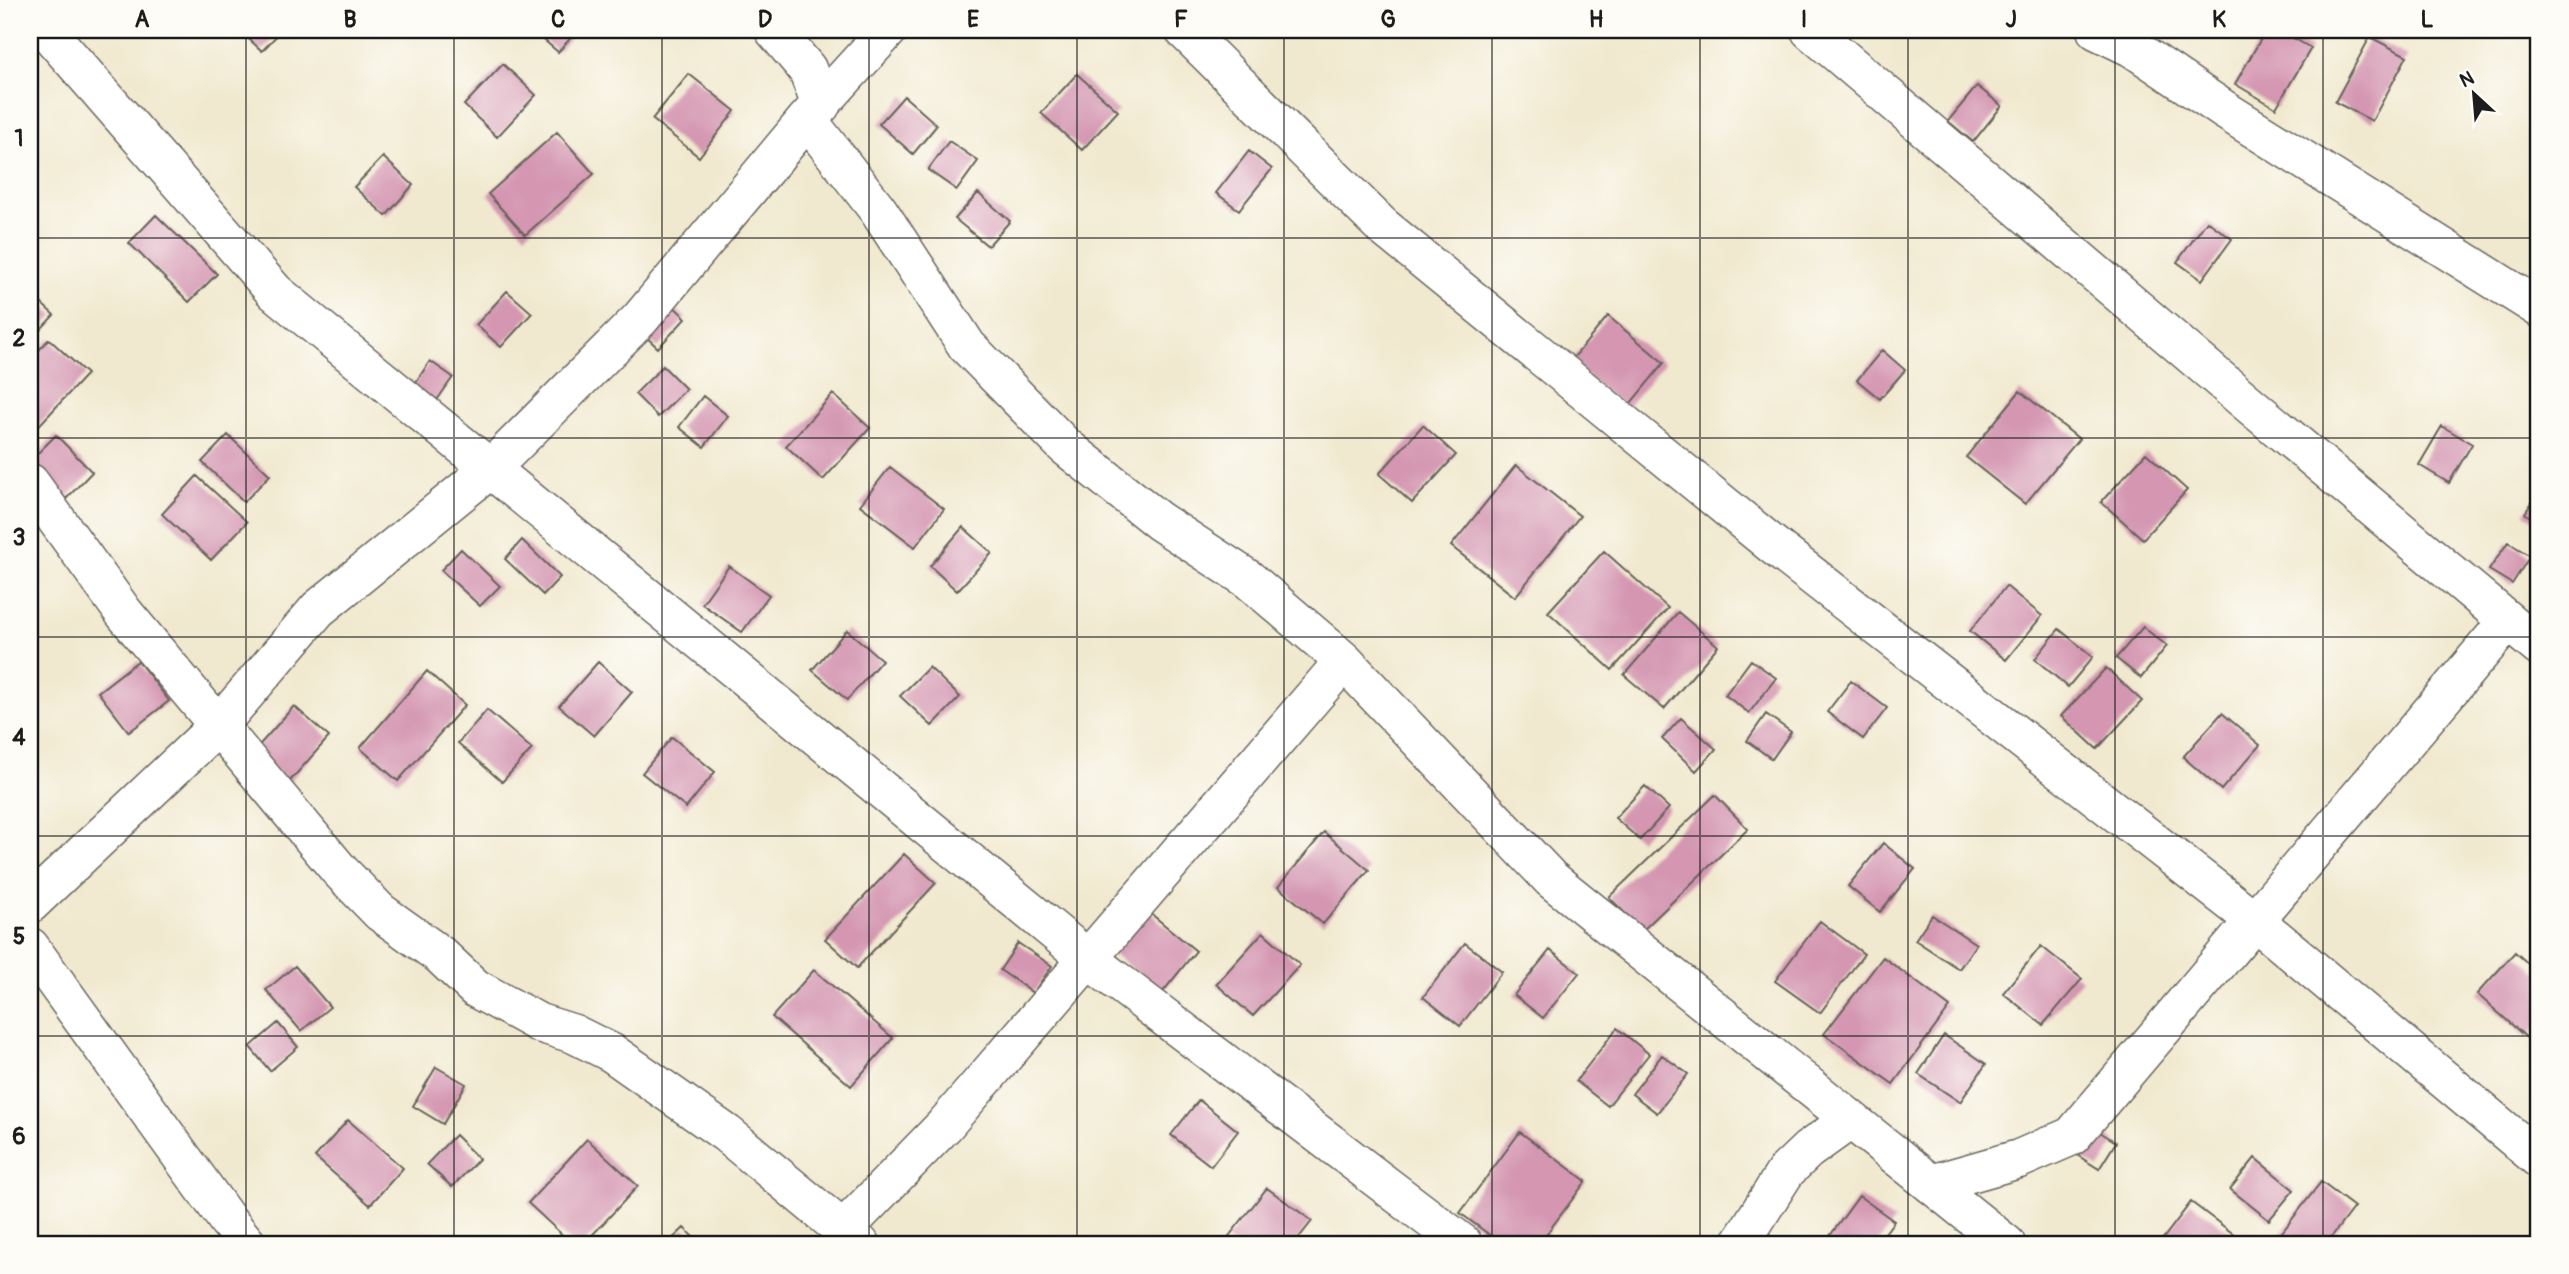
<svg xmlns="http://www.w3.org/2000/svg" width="2569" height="1274" font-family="Pangolin,sans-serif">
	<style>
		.building { fill: #d496b1 }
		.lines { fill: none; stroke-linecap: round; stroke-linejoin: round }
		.minor-casing { stroke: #67645b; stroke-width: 41 }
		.minor { stroke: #fff; stroke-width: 38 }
		.grid { fill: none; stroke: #1c1c1c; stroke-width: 2; stroke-opacity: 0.55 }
		.neatline { fill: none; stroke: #1c1c1c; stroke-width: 2.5 }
		.grid-label { font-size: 23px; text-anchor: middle; font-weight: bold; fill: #1c1c1c }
	</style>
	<rect width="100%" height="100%" fill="#fdfcf7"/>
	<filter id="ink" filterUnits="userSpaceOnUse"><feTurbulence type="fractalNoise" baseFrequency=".0143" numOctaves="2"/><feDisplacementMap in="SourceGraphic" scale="14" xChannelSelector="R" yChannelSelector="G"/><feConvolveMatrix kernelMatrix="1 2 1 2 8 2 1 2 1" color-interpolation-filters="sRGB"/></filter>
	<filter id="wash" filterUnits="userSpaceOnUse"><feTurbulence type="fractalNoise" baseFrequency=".00686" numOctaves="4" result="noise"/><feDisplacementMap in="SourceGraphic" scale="28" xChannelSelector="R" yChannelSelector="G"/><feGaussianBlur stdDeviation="1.57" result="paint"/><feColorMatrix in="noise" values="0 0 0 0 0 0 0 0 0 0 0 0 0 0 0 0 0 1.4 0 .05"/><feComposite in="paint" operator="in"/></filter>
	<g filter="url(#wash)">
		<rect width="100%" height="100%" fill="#f1e9cf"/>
		<g id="blocks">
			<path class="building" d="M239 30H282L262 51Z
				M543 30H578L558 52 538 35Z
				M2266 30H2279L2311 48 2276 108 2235 84Z
				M2370 37 2407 56 2372 121 2335 102Z
				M503 64 536 95 497 137 464 105Z
				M689 74 735 111 699 157 652 119Z
				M1077 74 1118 111 1082 150 1041 113Z
				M1977 86 2002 106 1973 142 1948 121Z
				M904 96 937 125 913 154 879 124Z
				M557 132 594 174 525 235 488 194Z
				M949 141 978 161 957 190 928 170Z
				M1249 151 1272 169 1239 210 1216 193Z
				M383 157 413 185 386 216 354 187Z
				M978 193 1010 221 988 246 955 219Z
				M156 215 217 274 189 302 129 243Z
				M2207 221 2232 239 2202 280 2177 262Z
				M507 291 532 313 501 347 476 325Z
				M30 293 54 315 30 341Z
				M670 303 686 318 658 348 642 333Z
				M1608 316 1664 363 1626 409 1570 362Z
				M49 339 87 374 32 433 30 432V360Z
				M1882 350 1905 370 1880 399 1857 380Z
				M430 361 453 377 433 406 410 391Z
				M663 366 686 389 658 417 635 394Z
				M2020 391 2079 439 2025 504 1966 457Z
				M833 394 870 428 823 480 786 446Z
				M703 396 728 416 704 447 679 427Z
				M1423 425 1456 455 1412 503 1379 474Z
				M2442 426 2472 444 2449 483 2419 465Z
				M56 435 92 472 66 499 30 461Z
				M228 435 270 475 244 502 202 462Z
				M2146 453 2187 490 2143 539 2101 502Z
				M1516 465 1580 516 1515 597 1451 546Z
				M890 467 944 509 915 547 860 505Z
				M197 476 247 522 211 560 162 514Z
				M2539 492V524L2525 513Z
				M963 527 992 553 957 591 930 566Z
				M522 540 560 577 543 595 505 559Z
				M2508 542 2530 556 2512 584 2489 570Z
				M461 549 500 586 480 606 441 570Z
				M1604 551 1668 608 1612 670 1548 612Z
				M729 566 769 595 742 632 702 604Z
				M2006 586 2042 616 2006 660 1970 631Z
				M1678 612 1718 646 1664 709 1624 675Z
				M2143 627 2167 646 2141 678 2116 658Z
				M2059 629 2093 657 2068 687 2035 659Z
				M847 630 882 660 847 700 812 670Z
				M1751 660 1776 678 1749 713 1725 695Z
				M138 661 169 701 129 732 98 692Z
				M598 662 632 692 594 736 559 706Z
				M929 667 960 697 932 726 900 696Z
				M2106 668 2142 701 2097 749 2061 716Z
				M427 671 465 705 398 781 360 748Z
				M1851 681 1887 708 1863 739 1827 712Z
				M294 706 329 737 289 782 254 751Z
				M487 710 532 749 502 782 458 743Z
				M2222 713 2260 745 2221 790 2183 757Z
				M1766 714 1791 732 1772 759 1747 741Z
				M1681 718 1716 749 1696 771 1662 739Z
				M672 737 715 772 686 808 642 773Z
				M1645 786 1669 808 1640 840 1615 818Z
				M1715 795 1748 829 1642 931 1609 897Z
				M1324 832 1369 870 1323 924 1278 887Z
				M1883 843 1915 869 1880 912 1848 886Z
				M904 854 936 883 857 968 825 939Z
				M1144 908 1196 951 1162 993 1109 950Z
				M1932 915 1976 944 1959 969 1915 940Z
				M1820 921 1864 954 1820 1013 1775 981Z
				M1263 932 1300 965 1253 1016 1216 984Z
				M1018 943 1052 966 1033 993 1000 970Z
				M1465 943 1502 972 1460 1026 1423 997Z
				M2041 946 2082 979 2043 1025 2003 993Z
				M1550 950 1579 973 1543 1018 1514 995Z
				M2515 952 2539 973V1024L2527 1038 2477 994Z
				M1883 957 1950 1007 1893 1084 1824 1034Z
				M295 966 330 1007 301 1031 266 990Z
				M814 970 893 1038 851 1086 772 1017Z
				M278 1023 298 1047 270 1071 250 1047Z
				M1617 1028 1649 1054 1608 1106 1576 1081Z
				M1944 1035 1986 1064 1960 1102 1918 1074Z
				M1662 1055 1688 1074 1657 1113 1632 1094Z
				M436 1067 466 1084 443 1124 413 1106Z
				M1199 1100 1238 1131 1211 1166 1171 1135Z
				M348 1120 403 1168 370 1205 315 1157Z
				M2095 1129 2116 1142 2099 1169 2077 1155Z
				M1520 1132 1586 1181 1539 1244H1502L1460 1213Z
				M455 1135 479 1159 452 1187 427 1164Z
				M587 1139 638 1186 584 1244H572L528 1203Z
				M2255 1158 2294 1190 2269 1220 2230 1189Z
				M2321 1182 2354 1207 2326 1244H2281L2276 1240Z
				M1267 1188 1312 1221 1294 1244H1231L1226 1240Z
				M1859 1196 1894 1221 1877 1244H1824Z
				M2191 1202 2247 1244H2159Z
				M684 1228 700 1244H667Z"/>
		</g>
	</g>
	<g filter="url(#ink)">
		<use href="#blocks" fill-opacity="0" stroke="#67645b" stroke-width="2"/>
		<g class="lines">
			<g class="minor-casing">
				<path id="minor" d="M46 30 275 292 1088 959 1463 1244
					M774 30 807 69 821 105
					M1184 30 1382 226 1774 546 2254 920 2539 1159
					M1810 30 2243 399 2539 647
					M2096 30 2133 48 2226 111 2539 308
					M807 119 878 210 967 346 1065 446 1159 521 1248 579 1344 661 1551 879 2006 1244
					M30 483 124 613 340 871 380 912 440 955 475 988 539 1023 574 1034 612 1053 727 1134 860 1244
					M30 904 219 725 318 609 489 470 640 319 807 119 888 30
					M30 947 228 1221 247 1244
					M1931 1184 2019 1159 2072 1136 2508 621
					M843 1230 944 1126 1344 661
					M1740 1244 1786 1171 1808 1150 1850 1120"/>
			</g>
			<use href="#minor" class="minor"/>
		</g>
	</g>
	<path class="grid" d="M246 30V1244M454 30V1244M662 30V1244M869 30V1244M1077 30V1244M1284 30V1244M1492 30V1244M1700 30V1244M1908 30V1244M2115 30V1244M2323 30V1244M30 238H2539M30 438H2539M30 637H2539M30 836H2539M30 1036H2539"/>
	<rect width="2569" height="1274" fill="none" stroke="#fdfcf7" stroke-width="77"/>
	<g transform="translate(2474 94) rotate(334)" stroke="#fdfcf7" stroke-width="5" paint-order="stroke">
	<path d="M0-5L12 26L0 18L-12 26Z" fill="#1c1c1c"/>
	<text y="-10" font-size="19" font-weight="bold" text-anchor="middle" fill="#1c1c1c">N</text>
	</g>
	<rect x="38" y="38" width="2492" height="1198" class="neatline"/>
	<g class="grid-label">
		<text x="142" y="27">A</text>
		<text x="350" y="27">B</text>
		<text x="558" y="27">C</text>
		<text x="765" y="27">D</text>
		<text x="973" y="27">E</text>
		<text x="1181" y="27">F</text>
		<text x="1388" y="27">G</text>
		<text x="1596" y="27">H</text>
		<text x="1804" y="27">I</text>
		<text x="2011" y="27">J</text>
		<text x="2219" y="27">K</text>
		<text x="2427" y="27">L</text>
		<text x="19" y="146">1</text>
		<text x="19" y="346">2</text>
		<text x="19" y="545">3</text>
		<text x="19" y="745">4</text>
		<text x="19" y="944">5</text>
		<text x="19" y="1144">6</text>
	</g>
</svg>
